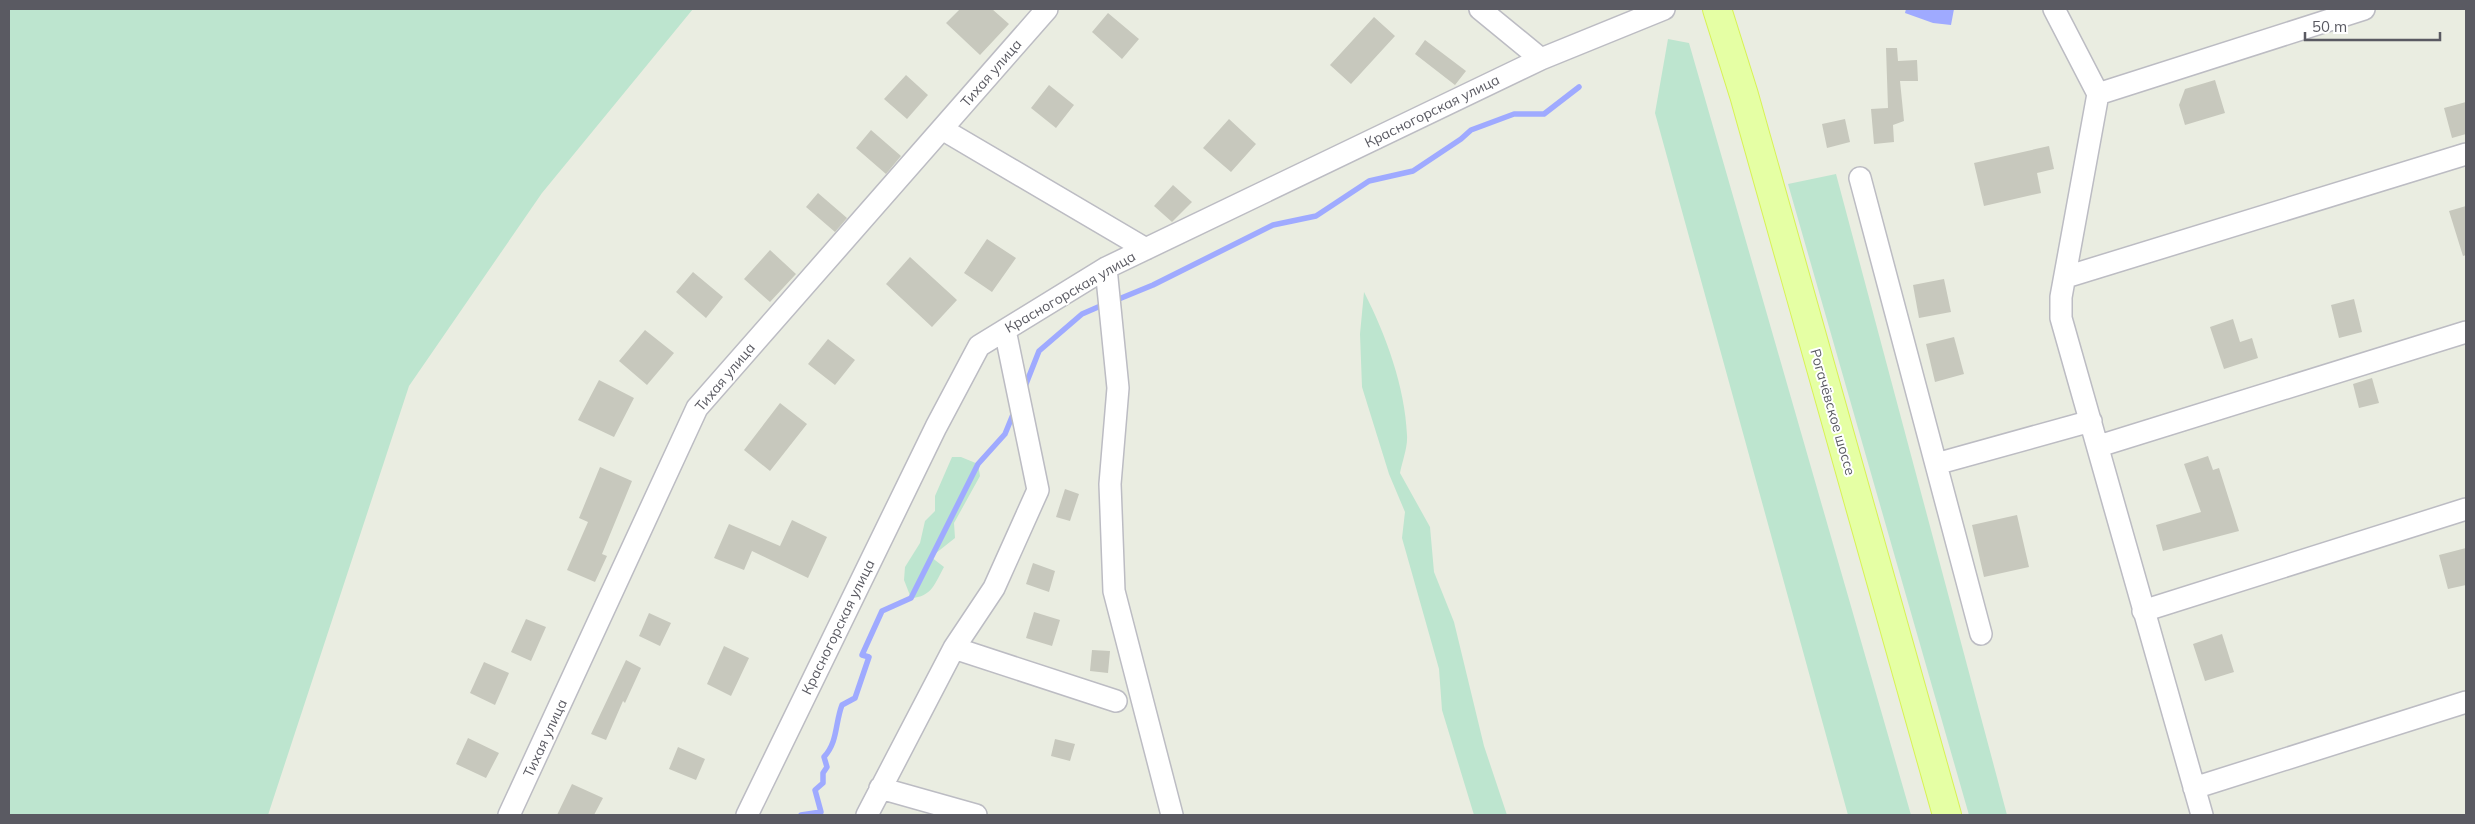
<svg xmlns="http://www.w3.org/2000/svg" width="2475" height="824" font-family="Mulish,sans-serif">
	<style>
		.green { fill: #bde5cf }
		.water { fill: #9faaff }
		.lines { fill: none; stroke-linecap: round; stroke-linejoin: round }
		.stream { stroke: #9faaff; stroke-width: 5.5 }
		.building { fill: #c7c8bd }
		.minor-casing { stroke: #bcbcc3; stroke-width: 24 }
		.major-casing { stroke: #d8f255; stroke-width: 30 }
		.minor { stroke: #fff; stroke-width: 21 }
		.major { stroke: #e5ffa4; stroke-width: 28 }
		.labels { text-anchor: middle; stroke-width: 4; stroke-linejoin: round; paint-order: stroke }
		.street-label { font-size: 14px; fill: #5a5a62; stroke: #fff }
	</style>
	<rect width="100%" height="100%" fill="#eaede1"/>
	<path class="green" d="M9 9H693L542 193 409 386 268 815H9Z
		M1668 39 1689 43 1911 815H1848L1655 113Z
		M1836 174 2007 815H1969L1788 184Z
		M1364 292C1386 335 1405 387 1407 435 1408 447 1402 462 1400 473L1430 527 1434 572 1454 622 1484 746 1507 815H1474L1442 710 1439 669 1402 538 1405 512 1389 474 1362 387 1360 334Z
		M952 457H961L978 464 980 476 954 523 955 538 931 557 944 567C935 583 932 597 911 598L904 580 905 567 920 543 925 521 935 511V496Z"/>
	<path class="water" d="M1906 9H1954L1951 25 1933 23 1905 13Z"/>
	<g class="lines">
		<path class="stream" d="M1114 301 1153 285 1273 225 1316 216 1369 181 1413 171 1461 139 1471 130 1514 114H1544L1579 87
			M1024 389 1039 351 1082 314 1105 304
			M801 815 821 812 815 790 823 783V773L827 767 824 757C838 742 835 723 842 705L855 698 869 657 862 655 882 611 911 598 978 464 1005 434 1014 412"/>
	</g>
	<path class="building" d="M960 9H992L1009 24 980 55 946 23Z
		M1108 13 1139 39 1122 59 1092 32Z
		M1374 17 1395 36 1351 84 1330 65Z
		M1425 40 1466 71 1455 85 1415 54Z
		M1886 48H1897L1898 61 1917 60 1918 81H1900L1904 121 1893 125 1894 142 1874 144 1871 109 1888 108Z
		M906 75 928 95 907 119 884 99Z
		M2215 80 2225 113 2185 125 2179 105 2185 89Z
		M1049 85 1074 105 1056 128 1031 108Z
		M2466 102V134L2452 138 2444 108Z
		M1229 119 1256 144 1231 172 1203 148Z
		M1845 119 1850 142 1827 148 1822 124Z
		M871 130 901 156 886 174 856 148Z
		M2049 146 2054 169 2037 173 2041 193 1984 206 1974 163Z
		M1173 185 1192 202 1172 222 1154 206Z
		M818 193 847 218 835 232 806 207Z
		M2466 206V255L2463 256 2449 211Z
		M987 239 1016 258 992 292 964 273Z
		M770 250 796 274 770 302 744 279Z
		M910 257 957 300 932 327 886 284Z
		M693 272 723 297 706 318 676 292Z
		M1944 279 1951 312 1919 318 1913 285Z
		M2354 299 2362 332 2339 338 2331 305Z
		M2233 319 2240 342 2252 338 2258 358 2224 369 2210 327Z
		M645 330 674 353 647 385 619 361Z
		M1954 337 1964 374 1935 382 1926 344Z
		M828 339 855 360 835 385 808 364Z
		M2372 378 2379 403 2359 408 2353 384Z
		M599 380 634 398 614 437 578 420Z
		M780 403 807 424 770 471 744 450Z
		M2208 456 2213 470 2219 468 2239 531 2163 551 2156 525 2201 512 2184 464Z
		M600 467 632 481 602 554 607 556 595 582 567 570 588 522 579 518Z
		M1065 489 1079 494 1070 521 1056 517Z
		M2017 515 2029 567 1984 577 1972 525Z
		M792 520 827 537 808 578 752 551 744 570 714 558 729 524 780 546Z
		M2466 548V585L2448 589 2439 555Z
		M1033 563 1055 571 1049 592 1026 584Z
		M1034 612 1060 620 1052 646 1026 638Z
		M649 613 671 623 660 646 639 636Z
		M526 619 546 627 531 661 511 652Z
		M2222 634 2234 672 2205 681 2193 644Z
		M724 646 749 658 731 696 707 684Z
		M1092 650 1110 651 1108 673 1090 671Z
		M626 660 641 668 625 703 623 701 606 740 591 734Z
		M484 662 509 673 495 705 470 693Z
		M468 738 499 753 486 778 456 764Z
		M1055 739 1075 744 1070 761 1051 756Z
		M678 747 705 759 696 780 669 769Z
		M572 784 603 798 594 815H557Z"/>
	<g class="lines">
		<g class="minor-casing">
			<path id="minor" d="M1480 9 1541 59
				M2054 9 2098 94 2061 297V318L2202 815
				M2098 94 2364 9
				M942 129 1146 249
				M1860 178 1981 634
				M1106 268 1118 388 1110 484 1114 591 1172 815
				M2066 277 2466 154
				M2099 446 2466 332
				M1936 464 2091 421
				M2143 611 2466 509
				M954 648 1116 701
				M880 788 976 815
				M2194 788 2466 702
				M509 815 697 408 1047 9
				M747 815 936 427 979 346 1106 268 1541 59 1664 9
				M867 815 954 648 994 588 1038 490 1005 330"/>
		</g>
		<g class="major-casing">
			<path id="major" d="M1717 9 1744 95 1947 815"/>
		</g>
		<use href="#minor" class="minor"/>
		<use href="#major" class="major"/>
	</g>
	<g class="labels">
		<g class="street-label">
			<text transform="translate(991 73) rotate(-49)" y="5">Тихая улица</text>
			<text transform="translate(1432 111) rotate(-26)" y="5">Красногорская улица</text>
			<text transform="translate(1070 292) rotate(-30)" y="5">Красногорская улица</text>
			<text transform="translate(725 377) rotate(-50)" y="5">Тихая улица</text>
			<text transform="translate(1833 412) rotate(74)" y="5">Рогачёвское шоссе</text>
			<text transform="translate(838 627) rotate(-64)" y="5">Красногорская улица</text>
			<text transform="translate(545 738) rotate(-65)" y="5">Тихая улица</text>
		</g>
	</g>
	<rect width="2475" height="824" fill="none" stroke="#5a5a62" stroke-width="20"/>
	<path d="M2305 32v8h135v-8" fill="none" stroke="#5a5a62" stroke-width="2.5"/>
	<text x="2312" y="32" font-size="15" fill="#5a5a62" stroke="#ffffff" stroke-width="4" paint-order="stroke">50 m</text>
</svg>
